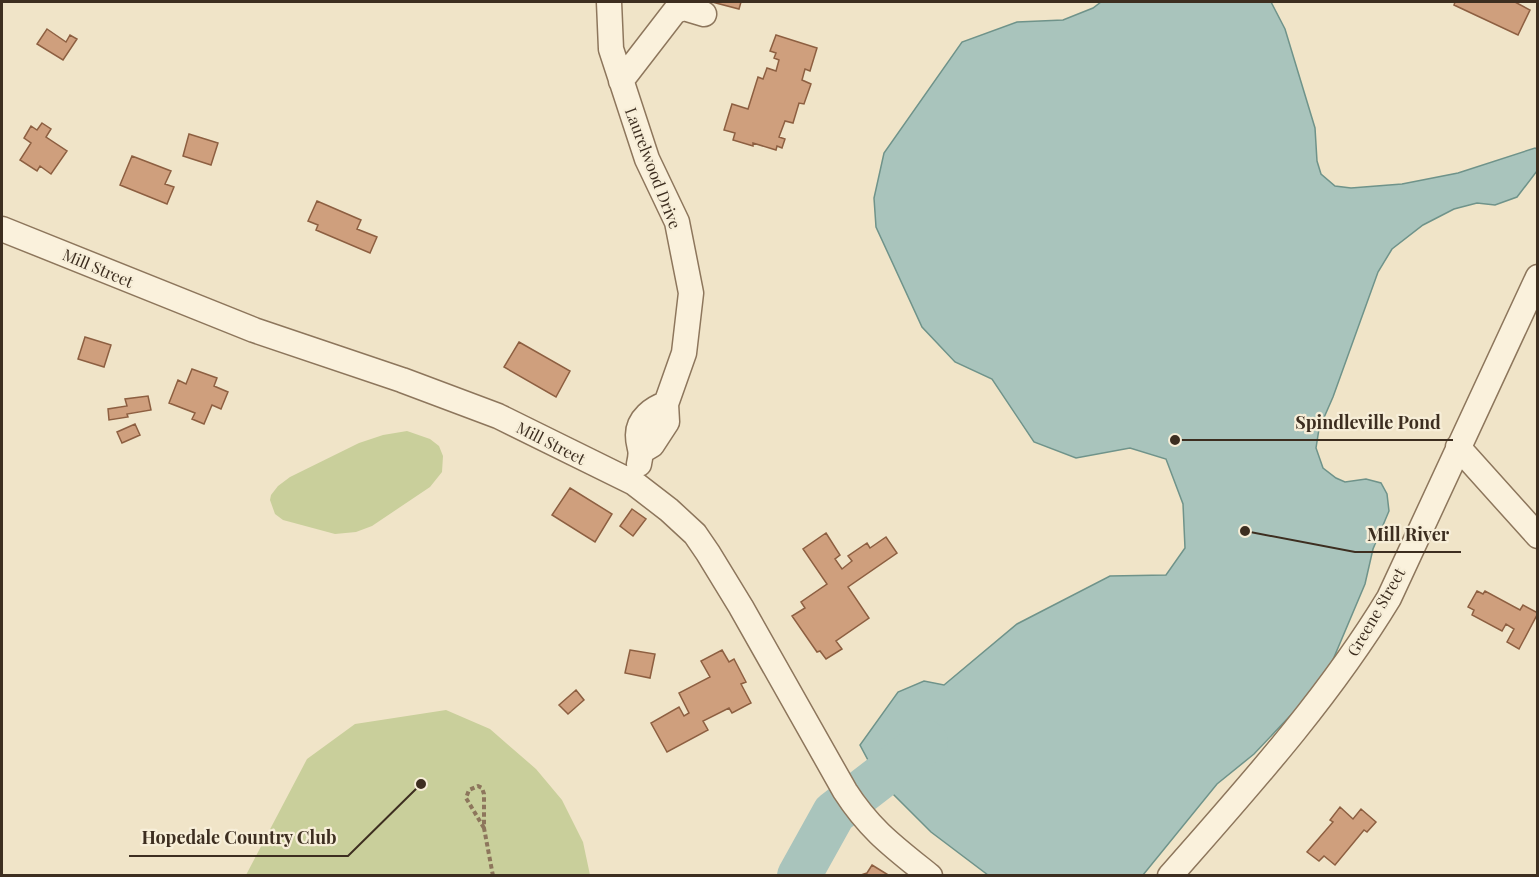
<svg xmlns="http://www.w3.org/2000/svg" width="1539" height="877" font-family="'Playfair Display',serif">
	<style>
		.green { fill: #c9cf9b }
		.water { fill: #a9c4bc; stroke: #6f938a; stroke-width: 1.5 }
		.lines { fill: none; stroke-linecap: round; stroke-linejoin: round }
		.river { stroke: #a9c4bc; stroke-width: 44 }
		.building { fill: #cf9f7d; stroke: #8d5f41; stroke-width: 1.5 }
		.minor-casing { stroke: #8d765c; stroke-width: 27 }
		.path { stroke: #8d765c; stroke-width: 4; stroke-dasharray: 4.5 3; stroke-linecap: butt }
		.minor { stroke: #faf1dc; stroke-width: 24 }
		.labels { text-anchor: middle; stroke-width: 4.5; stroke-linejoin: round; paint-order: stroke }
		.street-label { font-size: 16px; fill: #3d2e20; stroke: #f7eed8 }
		.leader { fill: none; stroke: #3d2e20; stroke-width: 2 }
		.callout-dot { fill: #3d2e20; stroke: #f7eed8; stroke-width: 2 }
		.callout-label { font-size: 18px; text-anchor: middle; font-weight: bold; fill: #3d2e20; stroke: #f7eed8; stroke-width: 4.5; stroke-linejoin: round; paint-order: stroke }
	</style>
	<rect width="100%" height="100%" fill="#f0e4c8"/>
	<path class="green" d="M407 431 430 439 439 446 443 456 442 472 430 487 372 526 356 532 335 534 283 520 275 514 270 500 271 495 278 486 290 477 359 443 383 435Z
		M446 710 490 729 536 769 562 800 583 842 590 875H246L307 759 355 724Z"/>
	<path class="water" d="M1101 2H1271L1285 29 1315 128 1317 161 1321 174 1335 186 1351 188 1402 184 1458 173 1535 148 1537 149V171L1517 197 1495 205 1477 203 1454 209 1423 225 1392 249 1378 272 1333 397 1319 429 1316 448 1323 468 1336 478 1345 482 1366 479 1381 483 1387 494 1389 511 1373 549 1365 584 1329 669 1307 698 1254 754 1217 784 1143 875H988L931 832 878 779 860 745 898 692 924 681 944 685 1017 624 1110 576 1166 575 1185 548 1183 504 1166 459 1130 448 1076 458 1034 442 992 379 955 362 922 327 876 227 874 198 884 153 962 42 1017 22 1063 20 1093 8Z"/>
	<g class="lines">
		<path class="river" d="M799 876 834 813 926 742"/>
	</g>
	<path class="building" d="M712 2H741L739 9Z
		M1455 2H1515L1530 10 1518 35 1454 5Z
		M47 29 66 42 70 35 77 39 63 60 37 44Z
		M776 35 817 48 810 71 805 69 802 80 811 84 804 104 799 103 793 123 785 121 779 137 785 139 782 148 777 146 776 150 753 143V146L733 140 735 133 724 130 732 104 748 109 758 77 763 79 767 68 776 71 779 60 774 58 776 53 770 51Z
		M42 123 51 129 46 137 67 151 51 174 40 166 37 171 20 160 31 143 24 138 31 126 37 130Z
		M189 134 218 143 211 165 183 156Z
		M132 156 171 171 165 184 174 187 167 204 120 185Z
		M317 201 361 220 357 229 377 237 370 253 316 230 318 225 308 221Z
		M85 337 111 345 104 367 78 359Z
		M519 342 570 371 556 397 504 367Z
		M192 369 217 378 214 386 228 392 221 409 212 405 204 424 192 419 195 413 169 403 178 380 186 384Z
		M148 396 151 410 127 414 128 417 109 420 108 409 127 406 125 399Z
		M135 424 140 435 122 443 117 432Z
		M570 488 612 514 595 542 552 515Z
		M632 509 646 519 633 536 620 526Z
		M826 533 840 555 835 559 842 569 852 561 848 556 867 543 870 548 886 537 897 553 848 587 869 618 836 641 842 649 826 659 820 651 817 652 792 616 805 608 801 602 827 584 803 549Z
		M1477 591 1483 594 1485 591 1520 610 1523 605 1538 613 1519 649 1507 642 1514 629 1506 624 1502 631 1472 615 1474 610 1468 607Z
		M630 650 655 654 650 678 625 673Z
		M722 650 729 662 734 659 746 682 741 684 751 703 732 713 729 708 703 721 708 730 667 752 651 723 679 707 684 716 689 713 679 693 710 677 701 661Z
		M576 690 584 700 568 714 559 705Z
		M1340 807 1353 819 1361 809 1376 822 1367 832 1364 830 1335 865 1324 856 1319 861 1307 852 1333 822 1330 820Z
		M872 865 890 876H858L867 873Z"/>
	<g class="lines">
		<g class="minor-casing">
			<path id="minor" d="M609 2 611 49 647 159 677 222 691 293 684 353 666 404 667 422 652 445 642 451
				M621 81 675 11 684 8 704 14
				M2 229 254 330 402 380 498 416 634 483 669 510 695 534 708 553 741 607 845 791C870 830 894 847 930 876
				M1458 447 1538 536
				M639 464C643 447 638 449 638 435 638 419 653 408 666 404
				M1170 876C1248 787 1327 700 1389 598L1538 277"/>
		</g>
		<path class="path" d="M484 828 466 798 469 790 478 786 482 788 484 794V828L493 876"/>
		<use href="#minor" class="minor"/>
	</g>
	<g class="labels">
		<g class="street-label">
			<text transform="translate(653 168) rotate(69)" y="6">Laurelwood Drive</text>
			<text transform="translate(98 268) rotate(23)" y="6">Mill Street</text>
			<text transform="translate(551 443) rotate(27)" y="6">Mill Street</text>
			<text transform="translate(1376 612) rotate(-60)" y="6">Greene Street</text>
		</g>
	</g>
	<path class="leader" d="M1175 440L1283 440H1453M1245 531L1355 552H1461M421 784L348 856H129"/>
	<g class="callout-dot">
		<circle cx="1175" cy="440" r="6"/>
		<circle cx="1245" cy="531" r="6"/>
		<circle cx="421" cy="784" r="6"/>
	</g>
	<g class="callout-label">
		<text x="1368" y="429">Spindleville Pond</text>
		<text x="1408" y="541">Mill River</text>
		<text x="239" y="844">Hopedale Country Club</text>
	</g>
	<rect width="1539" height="877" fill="none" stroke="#3d2e20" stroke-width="6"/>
</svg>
